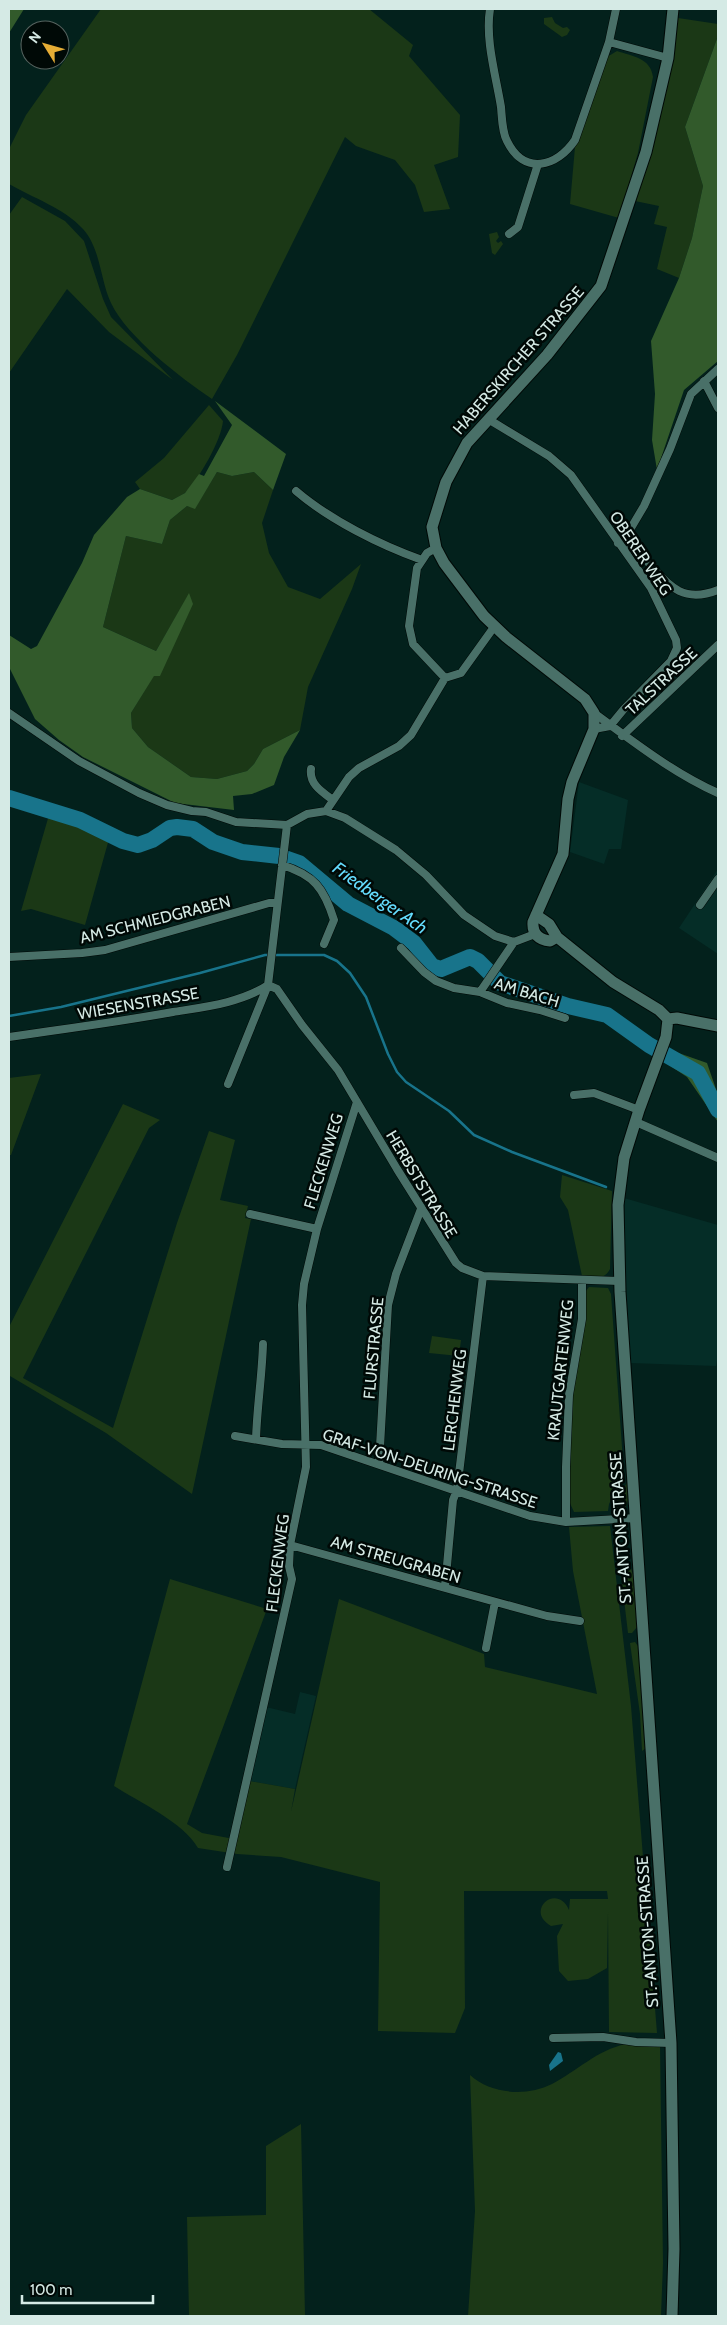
<svg xmlns="http://www.w3.org/2000/svg" width="727" height="2325" font-family="Cabin,sans-serif">
	<style>
		.built { fill: #052d27 }
		.green { fill: #1b3816 }
		.forest { fill: #325a2b }
		.water { fill: #18748b }
		.lines { fill: none; stroke-linecap: round; stroke-linejoin: round }
		.stream { stroke: #18748b; stroke-width: 2.5 }
		.river { stroke: #18748b; stroke-width: 16 }
		.street-casing { stroke: #000906; stroke-width: 9 }
		.secondary-casing { stroke: #000906; stroke-width: 13 }
		.street { stroke: #497068; stroke-width: 8 }
		.secondary { stroke: #497068; stroke-width: 11 }
		.labels { text-anchor: middle; stroke-width: 5; stroke-linejoin: round; paint-order: stroke }
		.street-label { font-size: 16px; fill: #d5eae5; stroke: #000906 }
		.water-label { font-size: 18px; font-style: italic; fill: #64ddff; stroke: #000906 }
	</style>
	<rect width="100%" height="100%" fill="#03211c"/>
	<path class="built" d="M579 782 628 800 621 849H609L604 864 570 852Z
		M718 869V954L679 928Z
		M624 1198 718 1225V1355L716 1366 630 1363 627 1335Z
		M300 1692 316 1696 295 1789 249 1781 266 1707 295 1714Z"/>
	<path class="green" d="M101 9H369L413 45 409 56 460 115 458 157 434 165 450 209 424 212 415 185 395 160 356 146 345 137 237 355 212 399C181 378 127 337 111 303 100 280 101 249 83 229 64 208 33 198 9 184V149L26 115Z
		M552 17 555 23 563 28 567 27 570 30 567 35 562 37 544 24V18Z
		M678 18 718 24V36L685 127 703 186 692 238 679 278 657 269 667 227 654 224 659 206 635 201C654 141 671 81 678 18Z
		M617 51C632 56 651 58 653 77L638 153 619 218 570 204 575 147 607 57Z
		M22 197 65 221 84 241 103 299 111 317 173 380 109 332 67 289 9 373V215Z
		M497 232 499 237 496 241 498 243 501 241 503 244 495 255 492 253 489 234Z
		M209 405 223 421C221 441 200 477 186 492 183 495 177 497 172 500L140 489 135 482 164 458Z
		M217 472 232 476 254 472 273 490 262 523 269 553 288 587 320 599 361 564 352 589 308 687 300 730 263 749 254 764 247 771 217 779 191 777 148 747 132 728 131 713 154 675 189 594 156 651 103 627 126 536 162 544 170 520 187 506 195 508Z
		M49 815 109 839 85 925 31 909 21 911Z
		M41 1074 11 1155H9V1078Z
		M123 1104 160 1120 149 1128 23 1378 113 1428 177 1223 209 1131 235 1140 220 1200 248 1206 245 1218 251 1219 192 1494 106 1433 10 1376 9 1378V1327Z
		M562 1175 612 1191 610 1269C604 1281 593 1277 582 1276L568 1210 560 1197Z
		M589 1287 608 1288 611 1294 624 1475 609 1504 608 1511 574 1512 569 1501 573 1385 586 1319 585 1292Z
		M432 1336 461 1340 459 1356 429 1353Z
		M628 1481C628 1495 632 1511 614 1514L615 1503Z
		M618 1523 625 1528 628 1539 616 1540 615 1524Z
		M610 1526 631 1706 657 2033 609 2032 608 1912 607 1968 588 1979 568 1981 559 1971 557 1936 563 1924 551 1926C524 1911 557 1882 569 1910L570 1899H608L607 1891H464L465 2008 455 2033 378 2031 380 1882 281 1857 237 1854 198 1848C183 1822 139 1802 114 1786L170 1579 267 1609 187 1824 202 1833 234 1839 249 1781 295 1789 291 1812 339 1599 484 1654 485 1667 597 1694 573 1571 569 1527Z
		M621 1547H625L626 1562H629L634 1578 637 1627 632 1633H628L618 1549Z
		M635 1642 638 1646 646 1748 642 1751 640 1714 630 1643Z
		M626 2044 660 2046 663 2263 661 2316H468L475 2211 470 2075C491 2094 526 2097 552 2084 577 2071 597 2050 626 2044Z
		M301 2124 305 2316H189L187 2217 266 2215V2146Z"/>
	<path class="forest" d="M9 9H24L9 33Z
		M718 36V361L684 390 657 470 652 440 655 394 651 341 679 278 692 238 703 186 685 127Z
		M215 401 286 454 273 490 254 472 232 476 217 472 195 509 187 506 170 520 162 544 126 536 103 627 156 651 189 593 193 604 160 676H154L131 713 132 728 148 747 191 777 217 779 247 771 254 764 263 749 300 730 284 757 274 785 252 794 233 796 234 810 175 803 83 757 59 740 35 719 9 667V635L31 649 37 646 82 563 94 535 127 497 140 489 172 500 185 493 199 474 204 476 232 425Z
		M670 1050 707 1063 718 1095V1122L687 1077 666 1063Z"/>
	<path class="water" d="M558 2052 561 2053 563 2061 550 2071 549 2065Z"/>
	<g class="lines">
		<path class="stream" d="M9 1016 61 1007 200 973 265 955H324L337 961 350 973 366 997 388 1054 397 1072 406 1082 449 1111 474 1135 512 1152 606 1187"/>
		<path class="river" d="M9 798 80 820 123 841 138 845 152 840 170 828 177 827 193 829 213 842 242 852 279 856 299 863 348 904 394 928 414 943 432 966 441 969 470 957 478 961 500 983 568 1006 607 1015 649 1045 698 1073 718 1110"/>
		<g class="street-casing">
			<path id="street" d="M490 9C485 40 496 76 501 107 502 118 502 132 507 141 524 176 557 167 575 140L609 42 616 9
				M609 42 668 58
				M509 234 518 227 538 164
				M704 381 718 408
				M488 419 549 456 571 475 651 588 676 640 677 648 671 661 624 709 610 726 594 729
				M296 491C330 520 380 545 422 560
				M618 543 628 533 644 506 670 449 691 394 718 369
				M618 543C658 551 662 612 718 590
				M445 678 461 673 494 627
				M9 713 79 761 139 793 167 805 192 811 206 812 236 822 271 824 287 825 307 814 326 811 345 818 396 850 426 875 464 915 495 936 514 942 535 934
				M594 713C634 742 673 773 718 793
				M622 736 718 645
				M311 769C309 784 322 792 333 800
				M326 811 349 777 359 768 399 746 411 735 445 678 413 644 409 626 417 568 427 553 436 548
				M282 865C314 875 324 888 334 920L324 944
				M700 905 718 879
				M401 948 424 972 436 981 454 988 480 992 507 1003 540 1010 565 1018
				M9 957 82 953 105 950 269 903H277
				M268 985 277 989 302 1025 338 1070 397 1169 456 1263 462 1268 483 1276 619 1281
				M480 992 514 942
				M9 1037C64 1029 118 1022 173 1012 204 1007 241 1003 268 985
				M228 1084 268 985 287 825
				M574 1095 594 1093 639 1110
				M636 1122 718 1158
				M250 1214 317 1229
				M235 1436 282 1444 321 1445 530 1516 566 1522 636 1518
				M256 1439C257 1407 262 1376 263 1344
				M379 1464 388 1305 396 1274 421 1209
				M566 1522V1467L569 1395 582 1319V1281
				M290 1545 547 1616 580 1621
				M445 1587 453 1500 457 1490 483 1276
				M486 1648 495 1602
				M227 1867 292 1579 289 1566 290 1545 306 1467 302 1305 304 1284 317 1229 357 1102
				M553 2038 603 2037 636 2042 671 2043"/>
		</g>
		<g class="secondary-casing">
			<path id="secondary" d="M536 915 549 924 557 937 613 982 659 1010 668 1019
				M557 937 550 941C539 940 532 934 533 922L563 854 568 799 572 782 594 729V713L585 699 506 637 484 616 444 563 436 548 432 527 446 482 467 443 547 355 601 286 646 152 668 58 673 9
				M668 1019 666 1037 639 1110 624 1158 618 1205 620 1292 671 2043 674 2249 672 2316
				M668 1019 677 1018 718 1026"/>
		</g>
		<use href="#street" class="street"/>
		<use href="#secondary" class="secondary"/>
	</g>
	<g class="labels">
		<g class="street-label">
			<text transform="translate(518 360) rotate(-49)" y="6">HABERSKIRCHER STRASSE</text>
			<text transform="translate(641 553) rotate(56)" y="6">OBERER WEG</text>
			<text transform="translate(661 681) rotate(-43)" y="6">TALSTRASSE</text>
			<text transform="translate(155 919) rotate(-14)" y="6">AM SCHMIEDGRABEN</text>
			<text transform="translate(527 992) rotate(17)" y="6">AM BACH</text>
			<text transform="translate(138 1003) rotate(-10)" y="6">WIESENSTRASSE</text>
			<text transform="translate(323 1161) rotate(-73)" y="6">FLECKENWEG</text>
			<text transform="translate(422 1184) rotate(59)" y="6">HERBSTSTRASSE</text>
			<text transform="translate(373 1348) rotate(-85)" y="6">FLURSTRASSE</text>
			<text transform="translate(560 1370) rotate(-84)" y="6">KRAUTGARTENWEG</text>
			<text transform="translate(454 1400) rotate(-83)" y="6">LERCHENWEG</text>
			<text transform="translate(430 1468) rotate(18)" y="6">GRAF-VON-DEURING-STRASSE</text>
			<text transform="translate(620 1528) rotate(-94)" y="6">ST.-ANTON-STRASSE</text>
			<text transform="translate(396 1559) rotate(16)" y="6">AM STREUGRABEN</text>
			<text transform="translate(277 1563) rotate(-83)" y="6">FLECKENWEG</text>
			<text transform="translate(647 1932) rotate(-94)" y="6">ST.-ANTON-STRASSE</text>
		</g>
		<g class="water-label">
			<text transform="translate(380 898) rotate(35)" y="6">Friedberger Ach</text>
		</g>
	</g>
	<rect width="727" height="2325" fill="none" stroke="#d5eae5" stroke-width="20"/>
	<g transform="translate(45 45) rotate(307)"><circle r="24" fill="#000906" stroke="#55635f"/>
	<path d="M0-4L9 19L0 12L-9 19Z" fill="#e5ad35"/>
	<text y="-8" font-size="14" font-weight="bold" text-anchor="middle" fill="#d5eae5">N</text>
	</g>
	<path d="M22 2295v8h131v-8" fill="none" stroke="#d5eae5" stroke-width="2.5"/>
	<text x="30" y="2295" font-size="15" fill="#d5eae5" stroke="#000906" stroke-width="4" paint-order="stroke">100 m</text>
</svg>
